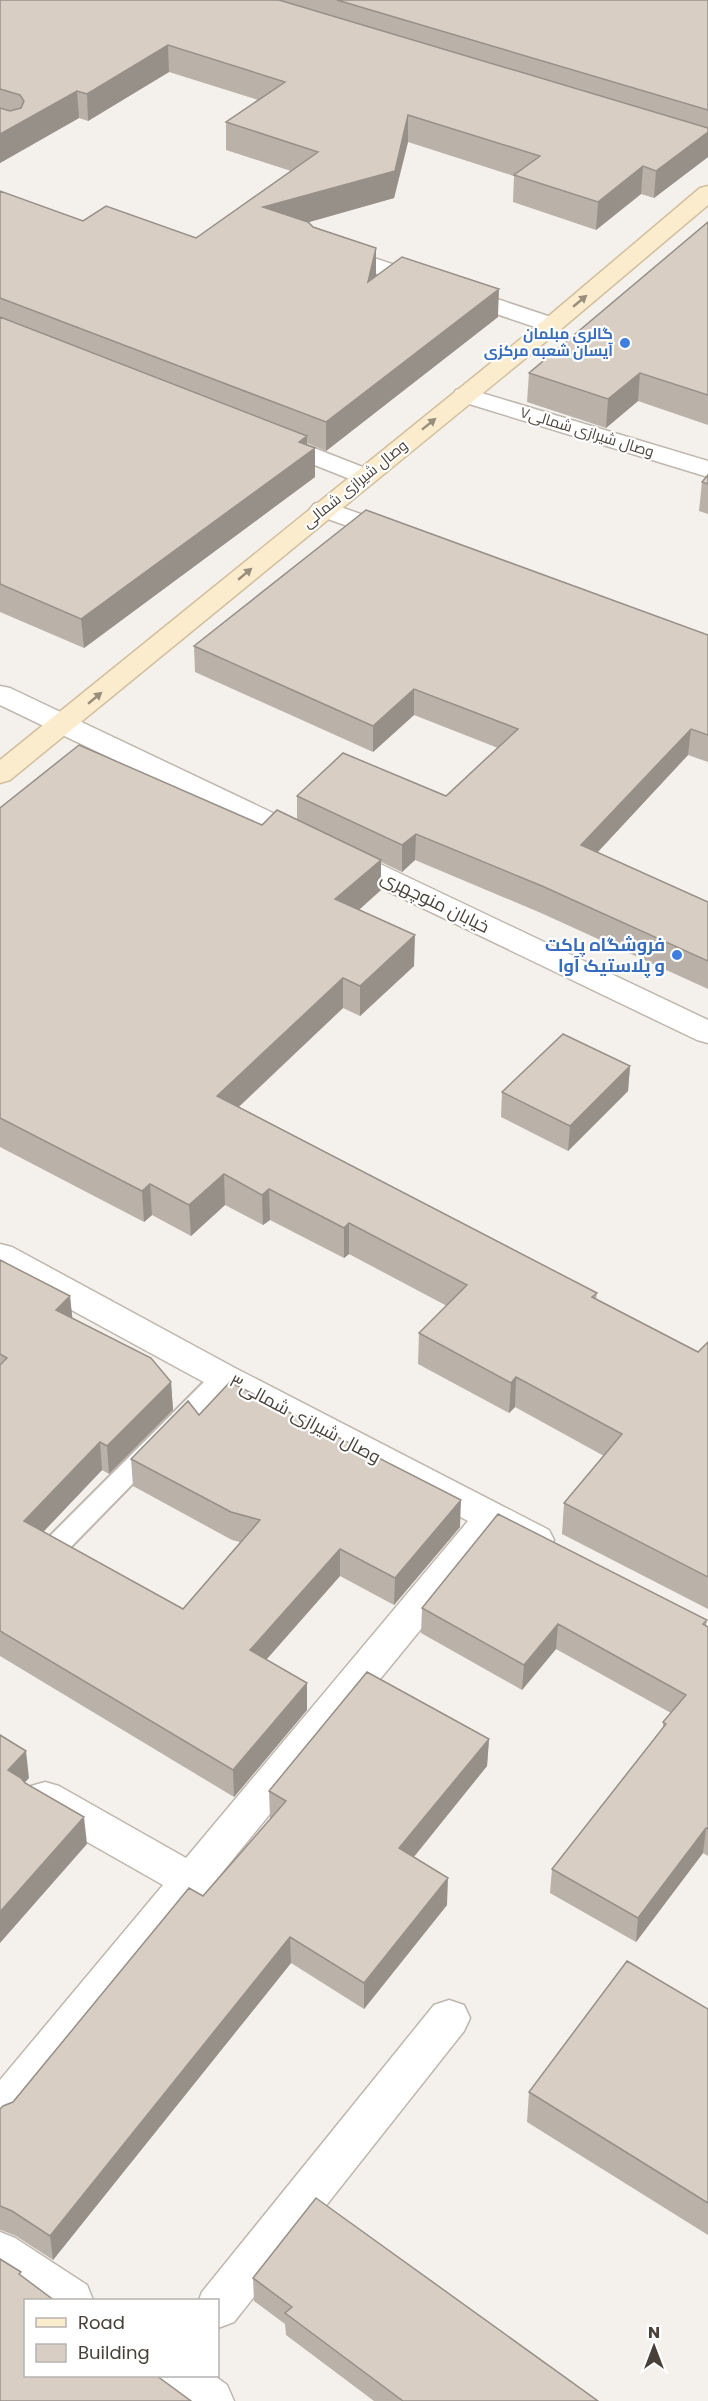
<svg xmlns="http://www.w3.org/2000/svg" width="708" height="2401" font-family="Poppins,Cairo,sans-serif">
	<style>
		.lines { fill: none; stroke-linecap: round; stroke-linejoin: round }
		.service-casing { stroke: #bfb7ad; stroke-width: 4 }
		.minor-casing { stroke: #bfb7ad; stroke-width: 3 }
		.tertiary-casing { stroke: #bfb7ad; stroke-width: 3 }
		.secondary-casing { stroke: #d1bf9d; stroke-width: 3 }
		.service { fill: #fff; fill-rule: evenodd }
		.minor { fill: #fff; fill-rule: evenodd }
		.tertiary { fill: #fff; fill-rule: evenodd }
		.secondary { fill: #fbeccd; fill-rule: evenodd }
		.wall { fill: #bab1a9 }
		.shaded-wall { fill: #979089 }
		.building { fill: #d8cec4; stroke: #979089; stroke-width: 1.5 }
		.oneway { fill: #998e7c }
		.shop-dot { fill: #3f7fe0; stroke: #fff; stroke-width: 2 }
		.labels { text-anchor: middle; stroke-width: 4.5; stroke-linejoin: round; paint-order: stroke }
		.far-shop-label { font-size: 15px; font-weight: bold; fill: #366cbe; stroke: #fff; text-anchor: end }
		.far-street-label { font-size: 15px; fill: #484139; stroke: #fff }
		.street-label { font-size: 18px; fill: #484139; stroke: #fff }
		.shop-label { font-size: 18px; font-weight: bold; fill: #366cbe; stroke: #fff; text-anchor: end }
	</style>
	<rect width="100%" height="100%" fill="#f4f0eb"/>
	<g class="lines">
		<g class="service-casing">
			<path id="service" d="M223 1368 231 1371 235 1377 231 1383 61 1557 52 1560 43 1557 40 1550 43 1543 215 1371Z"/>
		</g>
		<g class="minor-casing">
			<path id="minor" d="M335 245 560 320 564 325 560 330 552 332 544 330 327 257 323 252 327 247Z
				M465 388 708 461V477L456 400 453 395 456 390Z
				M273 432 373 471 377 476 373 481 364 484 355 481 264 445 260 440 264 435Z
				M323 501 404 529 408 535 404 541 395 543 314 514 310 509 314 504Z
				M0 1244 12 1247 235 1368 549 1530 554 1540 549 1550 536 1554 497 1536 15 2126 0 2131V2080L163 1885 31 1810 25 1798 31 1786 45 1782 59 1786 186 1858 468 1521 211 1386 0 1271Z
				M449 2000 464 2005 470 2018 464 2031 234 2322 218 2328V2300H199L202 2292 434 2005Z
				M0 2232 15 2238 87 2285 93 2300H34L0 2278Z
				M157 2376H215L227 2385 234 2401H176L164 2391Z"/>
		</g>
		<g class="tertiary-casing">
			<path id="tertiary" d="M0 686 10 688 708 1020V1043L697 1040 0 705Z"/>
		</g>
		<g class="secondary-casing">
			<path id="secondary" d="M708 186V205L560 330 10 780 0 783V760L544 320 700 188Z"/>
		</g>
		<use href="#service" class="service"/>
		<use href="#minor" class="minor"/>
		<use href="#tertiary" class="tertiary"/>
		<use href="#secondary" class="secondary"/>
	</g>
	<path class="wall" d="M0 0H708V157L654 198 641 194 596 230 513 202 514 176 408 142 394 198 308 222 313 227 376 276 498 317 326 451 307 443 315 477 84 648 0 612V191L83 221 196 238 291 171 226 150V122L258 100 169 72 88 121 79 118 0 163Z
		M708 222V425L638 401 606 428 527 402 529 373Z
		M708 475V514L699 511 702 482Z
		M708 635V762L688 755 597 853 708 902V989L541 913 415 860 402 872 381 862V890L359 910 414 966 360 1016 343 1008 239 1107 597 1293 596 1299 698 1352 708 1342V1609L562 1534 564 1503 604 1456 515 1407 509 1413 418 1364 419 1333 447 1306 349 1254 344 1258 270 1220 263 1225 225 1205 191 1236 152 1215 144 1222 0 1147V808L262 825 297 820V796H446L498 748 414 715 373 752 195 672 194 646Z
		M630 1066 628 1091 568 1151 501 1117 502 1092Z
		M0 1260 70 1296 72 1318 171 1382 173 1410 109 1474 102 1470 43 1532 183 1609 240 1542 232 1540 133 1486 131 1459 199 1415 460 1527 394 1605 340 1576 266 1660 307 1710 234 1797 0 1656Z
		M422 1608 707 1620 706 1626 708 1627V1856L703 1853 636 1942 550 1893 552 1869 663 1728V1722L671 1713 556 1649 522 1690 421 1633Z
		M489 1739 487 1766 414 1857 447 1905 364 2009 291 1963 53 2260 16 2236 1 2230H0V2109L13 2102 203 1896 271 1819 270 1818 269 1791Z
		M708 2009V2235L527 2122 529 2092Z
		M253 2278 598 2401H374L286 2335 285 2324 254 2301Z"/>
	<path class="shaded-wall" d="M168 45 169 72 88 121 87 94Z
		M77 91 79 118 0 163V134Z
		M408 115V142L394 198 264 235 263 207Z
		M708 132V157L654 198 656 171Z
		M643 166 641 194 596 230 598 202Z
		M376 248V276L368 282Z
		M499 289 498 317 326 451V422Z
		M640 373 638 401 606 428 608 399Z
		M307 436V454L315 448V477L84 648 81 619Z
		M414 689V715L373 752V726Z
		M691 729 688 755 579 872 581 845Z
		M416 834 415 860 402 872V845Z
		M381 860V890L336 930 335 899Z
		M415 935 414 966 360 1016V986Z
		M343 978V1008L218 1126 217 1096Z
		M630 1066 628 1091 568 1151 570 1126Z
		M224 1174 225 1205 191 1236 189 1205Z
		M150 1184 152 1215 144 1222 142 1191Z
		M269 1189 270 1220 263 1225 262 1195Z
		M349 1223V1254L344 1258V1228Z
		M70 1296 73 1324 56 1310Z
		M516 1377 515 1407 509 1413 511 1383Z
		M171 1382 173 1410 109 1474 107 1446Z
		M100 1442 102 1470 27 1549 24 1521Z
		M461 1500 460 1527 394 1605 395 1578Z
		M340 1549V1576L251 1677 250 1650Z
		M558 1624 556 1649 522 1690 524 1665Z
		M307 1683V1710L234 1797 233 1770Z
		M489 1739 487 1766 399 1875V1848Z
		M26 1751 29 1778 12 1797 8 1770Z
		M84 1817 87 1844 0 1943V1912Z
		M706 1828 703 1853 636 1942 638 1918Z
		M448 1878 447 1905 364 2009V1983Z
		M290 1937 291 1963 53 2260 50 2236Z"/>
	<path class="building" d="M0 0H279L708 128V132L656 171 643 166 598 202 514 175 540 156 408 115 395 171 263 207 308 222 313 227 376 248 368 282 402 257 499 289 326 422 0 298V191L83 221 106 206 196 238 318 152 226 122 285 82 168 45 87 94 77 91 0 134V108L10 111 21 108 24 101 20 95 0 89Z
		M337 0H708V110Z
		M708 222V395L640 373 608 399 529 373Z
		M0 317 307 436 299 442 315 448 81 619 0 584Z
		M708 475V484L702 482Z
		M366 510 708 635V735L691 729 581 845 708 902V961L542 886 416 834 402 845 297 796 343 753 446 796 518 729 414 689 373 726 194 646Z
		M79 745 262 825 277 810 381 860 335 899 415 935 360 986 343 978 217 1096 597 1293 592 1297 698 1352 708 1342V1577L564 1503 622 1434 516 1377 511 1383 419 1333 467 1285 349 1223 344 1228 269 1189 262 1195 224 1174 189 1205 150 1184 142 1191 0 1118V808Z
		M563 1034 630 1066 570 1126 502 1092Z
		M0 1260 70 1296 56 1310 151 1358 171 1382 107 1446 100 1442 24 1521 183 1609 260 1520 231 1512 131 1459 188 1401 199 1415 230 1382 461 1500 395 1578 340 1549 250 1650 307 1683 233 1770 0 1631V1365L7 1358 0 1354Z
		M498 1514 707 1620 703 1624 708 1627V1829L706 1828 638 1918 552 1869 666 1724 663 1722 686 1695 558 1624 524 1665 422 1608Z
		M367 1672 489 1739 399 1848 448 1878 364 1983 290 1937 50 2236 12 2211 0 2206V2109L3 2106 13 2102 189 1888 203 1896 286 1801 269 1791Z
		M0 1735 26 1751 8 1770 21 1778 25 1783 84 1817 0 1912Z
		M627 1961 708 2009V2203L529 2092Z
		M316 2198 598 2401H403L285 2313 292 2307 253 2278Z
		M0 2259 21 2272 19 2274 55 2301H26V2376H157L191 2401H0Z"/>
	<defs><path id="oneway-solid" d="M-6-.8H1V-3.2L6.5 0L1 3.2V.8H-6Z" transform="scale(1.5)"/></defs>
	<g class="oneway">
		<use href="#oneway-solid" transform="translate(580 301) rotate(-40)"/>
		<use href="#oneway-solid" transform="translate(429 424) rotate(-39)"/>
		<use href="#oneway-solid" transform="translate(245 574) rotate(-40)"/>
		<use href="#oneway-solid" transform="translate(95 698) rotate(-40)"/>
	</g>
	<g class="shop-dot">
		<circle cx="625" cy="343" r="6"/>
		<circle cx="677" cy="955" r="6"/>
	</g>
	<g class="labels">
		<g class="far-shop-label">
			<text x="613" y="339">گالری مبلمان<tspan x="613" dy="17">آیسان شعبه مرکزی</tspan></text>
		</g>
		<g class="far-street-label">
			<text transform="translate(587 432) rotate(17)" y="5">وصال شیرازی شمالی۷</text>
			<text transform="translate(355 484) rotate(-39)" y="5">وصال شیرازی شمالی</text>
		</g>
		<g class="street-label">
			<text transform="translate(435 902) rotate(26)" y="6">خیابان منوچهری</text>
			<text transform="translate(305 1419) rotate(28)" y="6">وصال شیرازی شمالی۳</text>
		</g>
		<g class="shop-label">
			<text x="665" y="951">فروشگاه پاکت<tspan x="665" dy="21">و پلاستیک آوا</tspan></text>
		</g>
	</g>
	<rect x="24" y="2299" width="195" height="78" fill="#ffffff" stroke="#b6b3b0" stroke-width="1.5"/>
	<rect x="36" y="2318" width="30" height="9" fill="#fbeccd" stroke="#b6b3b0" stroke-width="1.5"/>
	<text x="78" y="2329" font-size="18" fill="#484139">Road</text>
	<rect x="36" y="2344" width="30" height="18" fill="#d8cec4" stroke="#b6b3b0" stroke-width="1.5"/>
	<text x="78" y="2359" font-size="18" fill="#484139">Building</text>
	<g transform="translate(654 2347)" stroke="#ffffff" stroke-width="4.5" paint-order="stroke">
	<path d="M0-4.5L10 22L0 15L-10 22Z" fill="#484139"/>
	<text y="-9" font-size="16" font-weight="bold" text-anchor="middle" fill="#484139">N</text>
	</g>
</svg>
